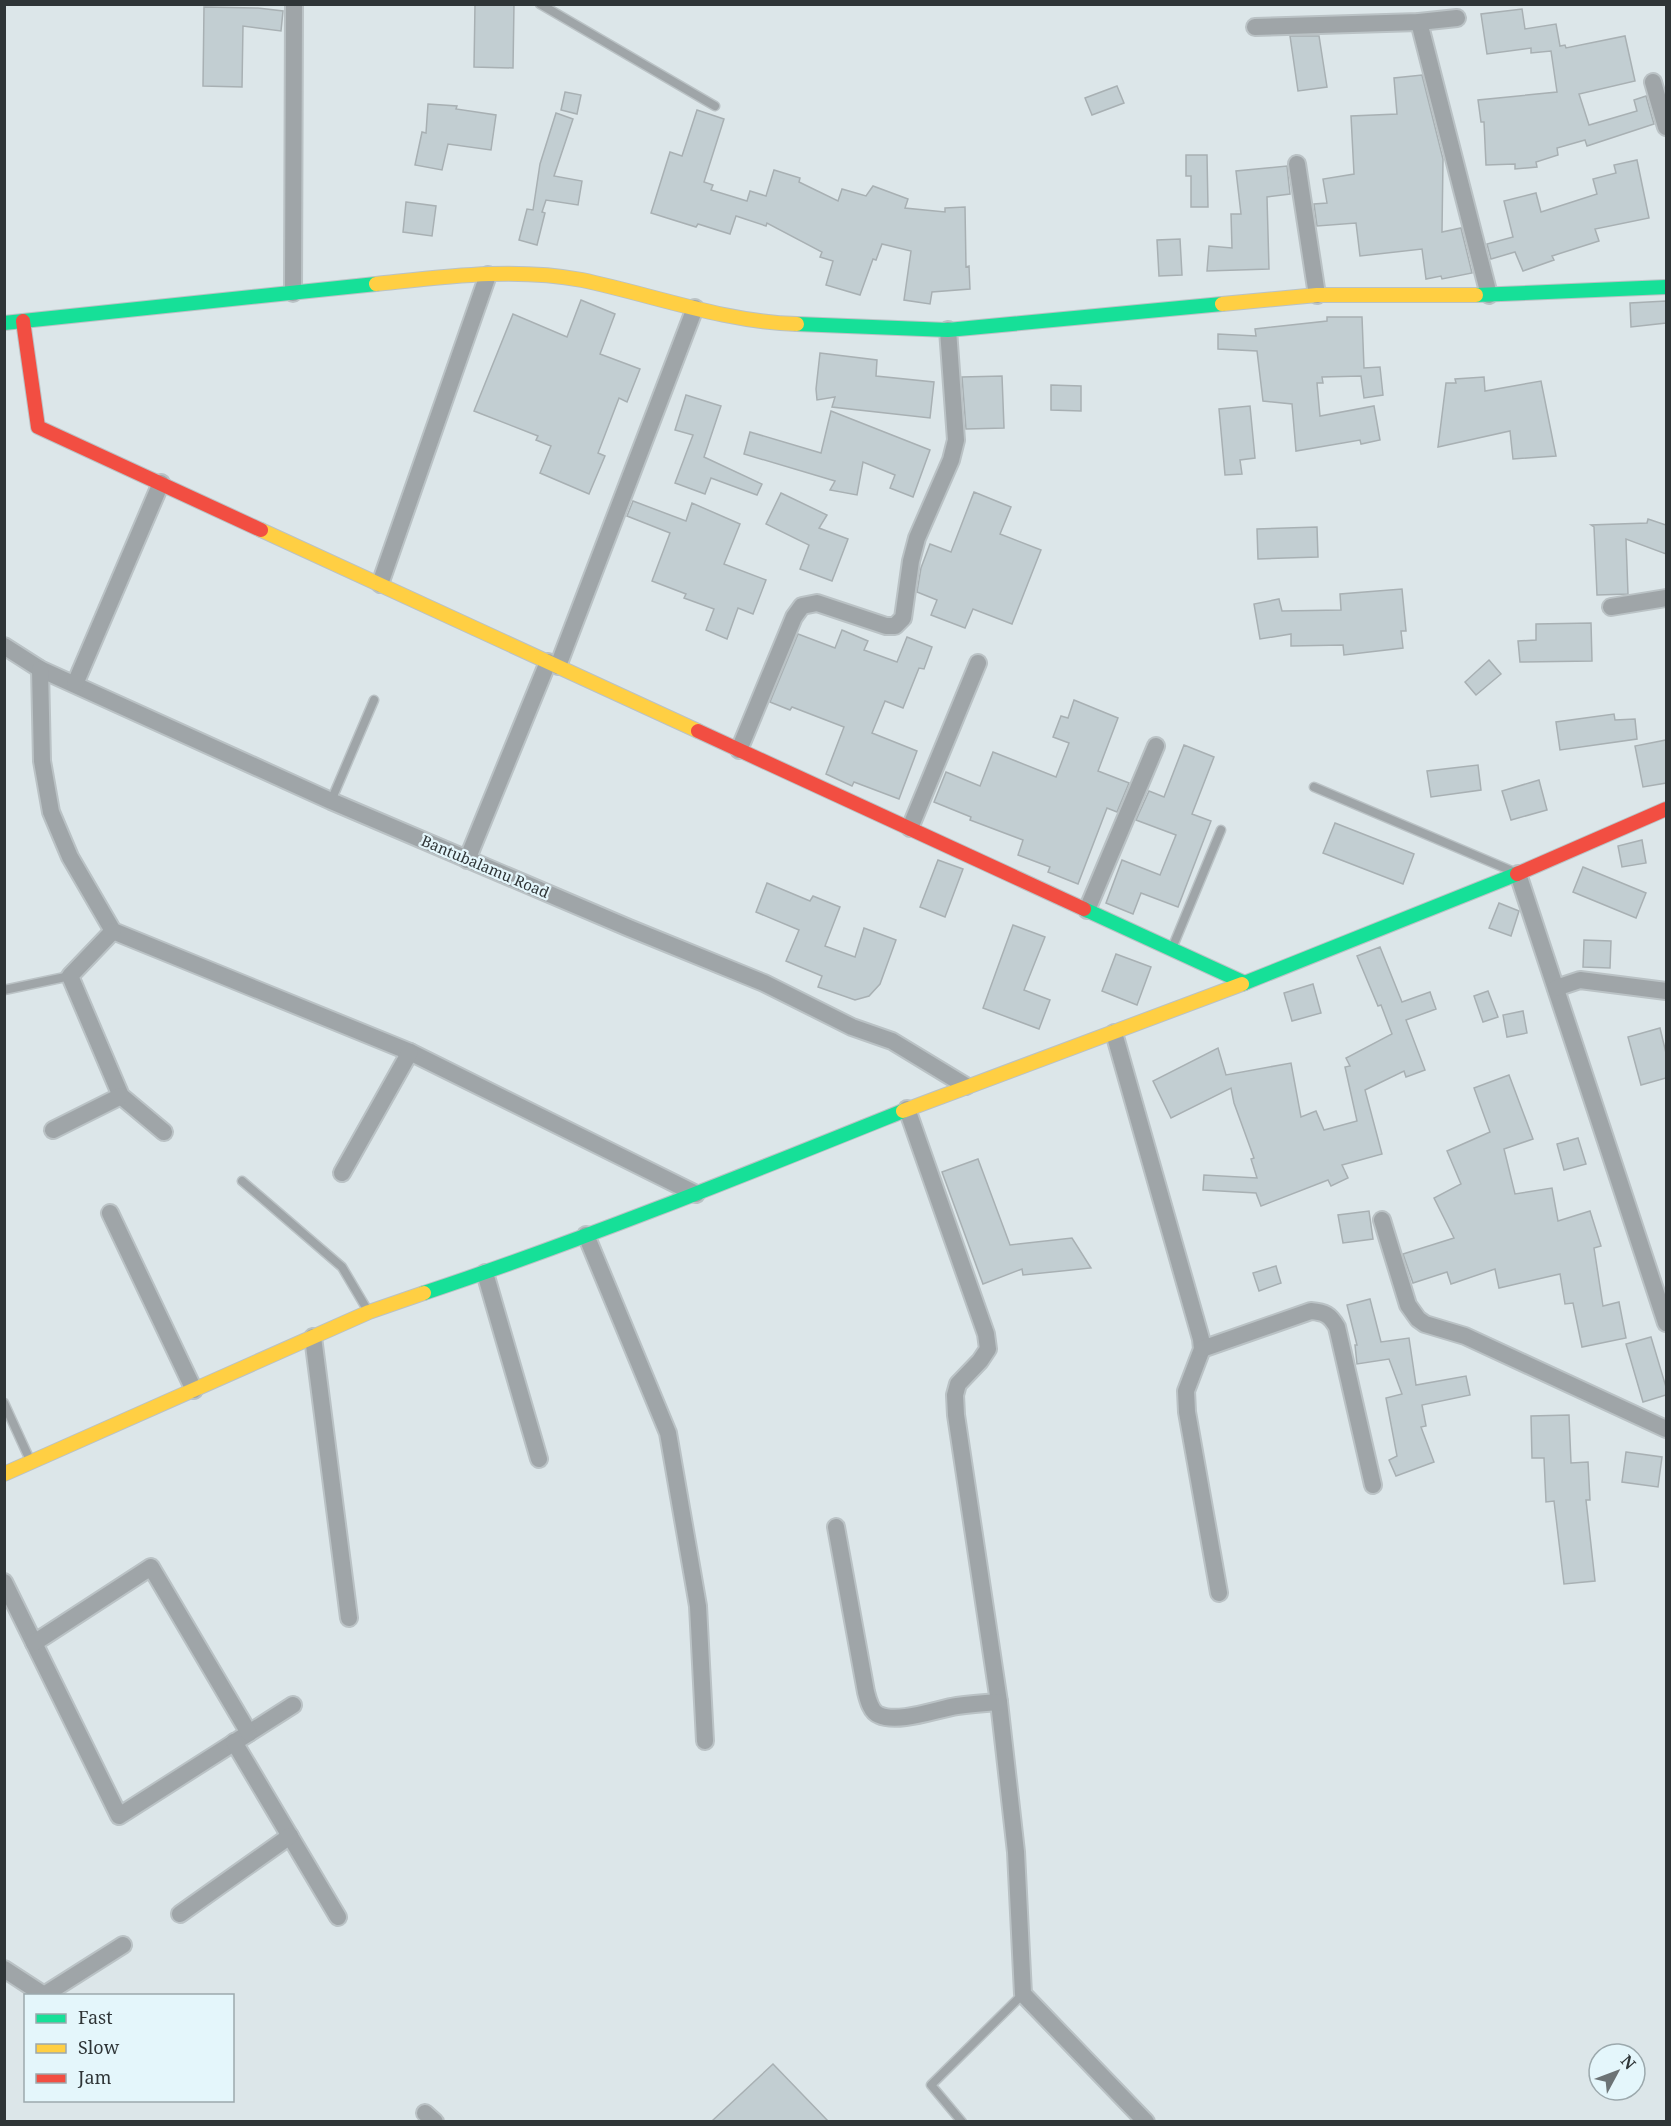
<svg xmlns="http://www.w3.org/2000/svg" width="1671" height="2126" font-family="'Noto Serif',serif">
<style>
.building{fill:#c2ced2;stroke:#a8b0b3;stroke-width:1.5}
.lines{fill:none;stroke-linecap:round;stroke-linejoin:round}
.lane-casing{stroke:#bac2c5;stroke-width:11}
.street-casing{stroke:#bac2c5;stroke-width:20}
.fast-casing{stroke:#bac2c5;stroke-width:16}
.slow-casing{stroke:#bac2c5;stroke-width:16}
.jam-casing{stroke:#bac2c5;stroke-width:16}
.lane{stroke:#9fa5a8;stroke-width:8}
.street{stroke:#9fa5a8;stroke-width:16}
.fast{stroke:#16e098;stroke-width:14}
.slow{stroke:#ffcf43;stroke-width:14}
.jam{stroke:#f24e42;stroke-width:14}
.labels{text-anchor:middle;stroke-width:4.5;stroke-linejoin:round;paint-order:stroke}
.street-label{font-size:15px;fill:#2f3537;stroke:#e4f6fb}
</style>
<rect width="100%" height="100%" fill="#dce6e9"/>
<g class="building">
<polygon points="475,4 514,4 513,68 474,67"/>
<polygon points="204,7 258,8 283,11 281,31 243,26 242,87 203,86"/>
<polygon points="1522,9 1525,29 1556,24 1560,46 1565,45 1566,48 1625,36 1635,81 1579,94 1589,125 1637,111 1634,100 1646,96 1654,124 1587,146 1585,140 1557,148 1558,155 1536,162 1537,167 1515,169 1515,164 1486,165 1484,122 1481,122 1478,100 1557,92 1551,51 1531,53 1531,48 1487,54 1481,14"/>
<polygon points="1290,36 1319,36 1327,87 1298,91"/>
<polygon points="1422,75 1443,159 1442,232 1461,228 1472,273 1442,279 1441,276 1426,279 1422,249 1360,256 1356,223 1317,226 1314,204 1327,203 1323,179 1354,174 1351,116 1397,114 1394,78"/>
<polygon points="1117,86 1124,103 1092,115 1085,98"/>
<polygon points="565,92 581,95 577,114 561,110"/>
<polygon points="428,104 457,106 456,109 496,115 491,150 448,144 442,170 415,165 422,132 426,133"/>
<polygon points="697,110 724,119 704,182 713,185 711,190 747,201 750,191 766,196 774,170 800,178 799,182 838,201 842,189 866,196 873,186 908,199 905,208 945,212 945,208 965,207 966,267 969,266 970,289 932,292 930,304 904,300 911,251 882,244 876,260 873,259 860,295 826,285 833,261 820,257 822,252 767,223 766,226 736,216 730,234 698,224 696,227 651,213 670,152 682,156"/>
<polygon points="556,113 573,119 554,176 582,181 578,205 546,200 542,212 545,213 537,245 519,240 527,209 533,210 540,164"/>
<polygon points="1186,155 1207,155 1208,207 1191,207 1191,176 1186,176"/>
<polygon points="1637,160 1649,218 1595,229 1599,241 1552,256 1554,260 1523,271 1515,252 1491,259 1487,244 1513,237 1504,201 1536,193 1541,212 1597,194 1593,179 1616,173 1614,165"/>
<polygon points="1287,166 1290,194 1267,197 1269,269 1207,271 1209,246 1232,248 1231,214 1241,214 1236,171"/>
<polygon points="406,202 436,206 432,236 403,232"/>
<polygon points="1180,239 1182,275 1159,276 1157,240"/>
<polygon points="581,300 615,314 600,354 640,369 627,402 619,398 598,453 605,456 589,494 540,473 551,446 536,440 538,436 474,411 513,314 567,337"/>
<polygon points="1666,301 1666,323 1631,327 1630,303"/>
<polygon points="1327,317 1362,317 1364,368 1380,367 1383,395 1364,398 1361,376 1322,377 1323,383 1317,383 1320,416 1374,406 1380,440 1361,444 1360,440 1296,451 1292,404 1263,401 1257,351 1218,349 1218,334 1256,336 1255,329 1327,321"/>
<polygon points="820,353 877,360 876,376 934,382 930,418 832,407 835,397 817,400 816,389"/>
<polygon points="1002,376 1004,428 966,429 962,377"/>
<polygon points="1484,377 1485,391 1541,381 1556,456 1513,459 1510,431 1438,447 1446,383 1456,383 1455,379"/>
<polygon points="1051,385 1081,386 1081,411 1051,410"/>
<polygon points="686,395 721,406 704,457 762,484 757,495 711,478 705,494 675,483 693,435 675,430"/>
<polygon points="1250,406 1255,458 1240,460 1242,474 1225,475 1219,409"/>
<polygon points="831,411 930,450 913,497 890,488 895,475 863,462 857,495 830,490 835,481 744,454 750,432 821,453"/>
<polygon points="974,492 1011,507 1000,534 1041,550 1012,624 973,609 965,628 931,615 937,600 917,592 921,568 930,544 951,552"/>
<polygon points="781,493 827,515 819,528 848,539 832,581 800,569 809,545 766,524"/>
<polygon points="633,501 686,521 692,503 740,524 724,564 766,580 753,614 738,608 727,639 706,630 714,609 684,598 686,594 652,581 670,533 627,516"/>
<polygon points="1648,519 1666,525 1666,554 1626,539 1628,594 1597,595 1594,527 1591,525 1647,523"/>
<polygon points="1317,527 1318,557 1258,559 1257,529"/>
<polygon points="1402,589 1406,631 1401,631 1403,648 1344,655 1343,645 1291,646 1291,634 1260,639 1254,604 1279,599 1282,611 1341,610 1340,594"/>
<polygon points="1591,623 1592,661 1520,662 1518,641 1536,640 1536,624"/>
<polygon points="842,630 868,641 864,650 897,662 907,637 932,647 924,669 919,668 903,708 885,701 872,733 917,751 899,799 854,782 852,786 826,774 844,727 792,707 790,710 770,702 798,634 835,648"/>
<polygon points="1489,660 1501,674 1476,695 1465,682"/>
<polygon points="1074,700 1118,718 1098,771 1129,783 1117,812 1107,808 1078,884 1048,872 1050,867 1018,855 1023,840 970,820 971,817 934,802 946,772 980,786 993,752 1056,777 1069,743 1053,737 1061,716 1068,718"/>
<polygon points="1614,714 1615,720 1635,719 1637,739 1560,750 1556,722"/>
<polygon points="1666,740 1666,783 1643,787 1635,746"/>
<polygon points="1184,745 1214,757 1192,814 1211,821 1178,907 1141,893 1133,914 1106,903 1122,860 1160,875 1176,835 1136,820 1149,791 1164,797"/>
<polygon points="1478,765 1481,790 1431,797 1427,771"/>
<polygon points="1539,780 1547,810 1511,820 1502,791"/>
<polygon points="1335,823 1414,854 1403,884 1323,853"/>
<polygon points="1642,840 1646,863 1622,867 1618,846"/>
<polygon points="938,860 963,869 945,917 920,907"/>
<polygon points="1583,867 1646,893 1636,918 1573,892"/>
<polygon points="767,883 810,901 813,896 840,907 825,946 855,957 864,928 896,940 880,984 869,996 855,1000 818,987 822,976 786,961 799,930 756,912"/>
<polygon points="1499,903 1519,911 1511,936 1489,928"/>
<polygon points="1013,925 1045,937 1024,990 1050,1000 1039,1029 983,1008"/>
<polygon points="1584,940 1611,941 1610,968 1583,967"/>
<polygon points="1380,947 1402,1002 1430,992 1436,1009 1406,1020 1425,1070 1406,1077 1404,1071 1365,1090 1382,1154 1342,1165 1348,1178 1331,1186 1328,1180 1261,1206 1256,1193 1203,1190 1204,1175 1257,1178 1251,1159 1254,1158 1234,1103 1231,1088 1171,1118 1153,1081 1218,1048 1226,1075 1291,1063 1301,1117 1316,1111 1324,1130 1357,1121 1345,1067 1350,1066 1346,1058 1392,1034 1381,1005 1378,1006 1357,956"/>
<polygon points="1116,954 1151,967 1137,1005 1102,991"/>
<polygon points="1313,984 1321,1013 1292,1021 1284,993"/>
<polygon points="1488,991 1498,1017 1483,1022 1474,996"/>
<polygon points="1523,1011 1527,1033 1507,1037 1503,1015"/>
<polygon points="1660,1028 1666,1053 1666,1078 1641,1085 1628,1037"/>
<polygon points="1509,1075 1533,1139 1504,1149 1515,1194 1552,1188 1558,1221 1590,1211 1601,1246 1594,1248 1603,1306 1619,1302 1626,1338 1582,1347 1573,1303 1565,1304 1560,1274 1499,1288 1495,1269 1451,1284 1447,1272 1413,1283 1403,1254 1454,1238 1434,1198 1461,1184 1447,1151 1490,1132 1474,1088"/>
<polygon points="1578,1138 1586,1164 1564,1170 1557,1144"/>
<polygon points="978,1159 1010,1245 1072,1238 1091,1268 1023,1275 1022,1269 983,1284 942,1172"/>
<polygon points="1369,1211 1373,1239 1343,1243 1338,1215"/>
<polygon points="1276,1266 1281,1283 1259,1291 1253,1273"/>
<polygon points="1370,1299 1381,1342 1409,1338 1416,1385 1466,1376 1470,1395 1422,1405 1426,1426 1421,1427 1434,1462 1396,1476 1389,1460 1397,1456 1386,1398 1402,1394 1389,1359 1357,1364 1355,1345 1357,1345 1347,1305"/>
<polygon points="1651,1337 1666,1387 1666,1395 1643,1402 1626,1344"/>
<polygon points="1569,1415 1571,1463 1588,1462 1590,1500 1586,1500 1595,1581 1564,1584 1554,1501 1546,1502 1544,1458 1532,1458 1531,1416"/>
<polygon points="1626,1452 1662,1457 1658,1487 1622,1482"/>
<polygon points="773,2064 828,2121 712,2121"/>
</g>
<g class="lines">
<defs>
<g id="lane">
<polyline points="540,4 715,106"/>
<polyline points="1314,787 1512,871"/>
<polyline points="331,801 374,700"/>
<polyline points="1173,946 1221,830"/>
<polyline points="4,990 70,976"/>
<polyline points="242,1181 342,1267 368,1311"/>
<polyline points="4,1403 30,1460"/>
<polyline points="962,2122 931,2085 1023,1994"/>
</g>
<g id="street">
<polyline points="1419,22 1489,295"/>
<polyline points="1255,27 1419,22 1457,18"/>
<polyline points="1653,82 1666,127"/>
<polyline points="1297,164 1317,295"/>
<polyline points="293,293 294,4"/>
<polyline points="380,584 488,275"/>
<polyline points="1611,607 1666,598"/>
<polyline points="4,646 40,669 331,801 629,928 764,983 852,1027 892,1041 966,1086"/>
<polyline points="558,666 695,308"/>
<polyline points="40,669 42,761 51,812 70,857 113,931 410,1052 696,1194"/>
<polyline points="75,684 161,483"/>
<polyline points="739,750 794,617 802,606 817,603 886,626 895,626 903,618 911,561 917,538 951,460 956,440 948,330"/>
<polyline points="910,828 978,663"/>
<polyline points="467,860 548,662"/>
<polyline points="1518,874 1666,1323"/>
<polyline points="1087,910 1156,746"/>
<polyline points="113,931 70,976 121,1096 164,1132"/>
<polyline points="1556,988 1580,980 1666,991"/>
<polyline points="1114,1033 1201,1339 1202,1349 1186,1391 1187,1412 1219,1593"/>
<polyline points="907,1109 986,1334 988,1349 980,1361 958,1384 955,1395 956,1415 999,1702 1016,1852 1023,1994 1146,2122"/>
<polyline points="53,1130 121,1096"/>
<polyline points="342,1173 410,1052"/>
<polyline points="110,1213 194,1390"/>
<polyline points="1382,1220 1408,1305 1418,1319 1425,1324 1465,1336 1666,1429"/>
<polyline points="586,1235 668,1433 698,1606 705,1741"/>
<polyline points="485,1273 539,1459"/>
<polyline points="313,1337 349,1618"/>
<path d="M1202,1349l109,-38c14,1 19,4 26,16l36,158"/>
<path d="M836,1527l30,165c2,8 5,20 13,23 19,9 58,-6 78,-9 14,-2 28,-3 42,-4"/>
<polyline points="4,1582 119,1816 293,1705"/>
<polyline points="34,1643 151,1567 249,1733"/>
<polyline points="234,1742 338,1917"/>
<polyline points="180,1914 290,1836"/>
<polyline points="4,1969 44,1995 123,1945"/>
<polyline points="425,2113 435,2122"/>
</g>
<g id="fast">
<polyline points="1476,295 1666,287"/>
<polyline points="4,323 376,284"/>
<polyline points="797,324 948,330 1222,304"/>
<polyline points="1084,909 1245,983"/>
<polyline points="1242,984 1517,874"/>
<path d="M424,1293c162,-54 320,-118 479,-182"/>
</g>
<g id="slow">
<path d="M376,284c67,-7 138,-17 206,-4 71,15 142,42 215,44"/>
<polyline points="1222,304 1317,295 1476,295"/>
<polyline points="261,530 698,731"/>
<polyline points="903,1111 1242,984"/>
<polyline points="4,1474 369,1312 424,1293"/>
</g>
<g id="jam">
<polyline points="23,321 38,427 261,530"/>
<polyline points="698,731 1084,909"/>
<polyline points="1517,874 1666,809"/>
</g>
</defs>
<use href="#lane" class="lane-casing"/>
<use href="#street" class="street-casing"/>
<use href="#fast" class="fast-casing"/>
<use href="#slow" class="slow-casing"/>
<use href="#jam" class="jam-casing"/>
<use href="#lane" class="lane"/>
<use href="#street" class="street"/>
<use href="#fast" class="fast"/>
<use href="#slow" class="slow"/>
<use href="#jam" class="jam"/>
</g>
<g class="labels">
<g class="street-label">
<text transform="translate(485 867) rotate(23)" y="5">Bantubalamu Road</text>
</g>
</g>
<rect width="1671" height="2126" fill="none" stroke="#2f3537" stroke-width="12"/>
<rect x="24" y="1994" width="210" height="108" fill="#e4f6fb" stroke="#9ca9ad" stroke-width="1.5"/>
<rect x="36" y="2014" width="30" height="9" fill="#16e098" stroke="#9ca9ad" stroke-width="1.5"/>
<text x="78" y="2024" font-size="18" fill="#2f3537">Fast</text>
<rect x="36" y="2044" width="30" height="9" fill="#ffcf43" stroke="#9ca9ad" stroke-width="1.5"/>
<text x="78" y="2054" font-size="18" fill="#2f3537">Slow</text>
<rect x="36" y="2074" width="30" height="9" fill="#f24e42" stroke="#9ca9ad" stroke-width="1.5"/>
<text x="78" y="2084" font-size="18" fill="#2f3537">Jam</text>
<g transform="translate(1617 2072) rotate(49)"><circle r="28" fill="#e4f6fb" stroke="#9ca9ad" stroke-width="1.5"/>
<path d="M0-4.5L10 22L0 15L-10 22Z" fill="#6c7375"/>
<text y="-9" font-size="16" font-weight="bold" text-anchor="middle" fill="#2f3537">N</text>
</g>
</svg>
